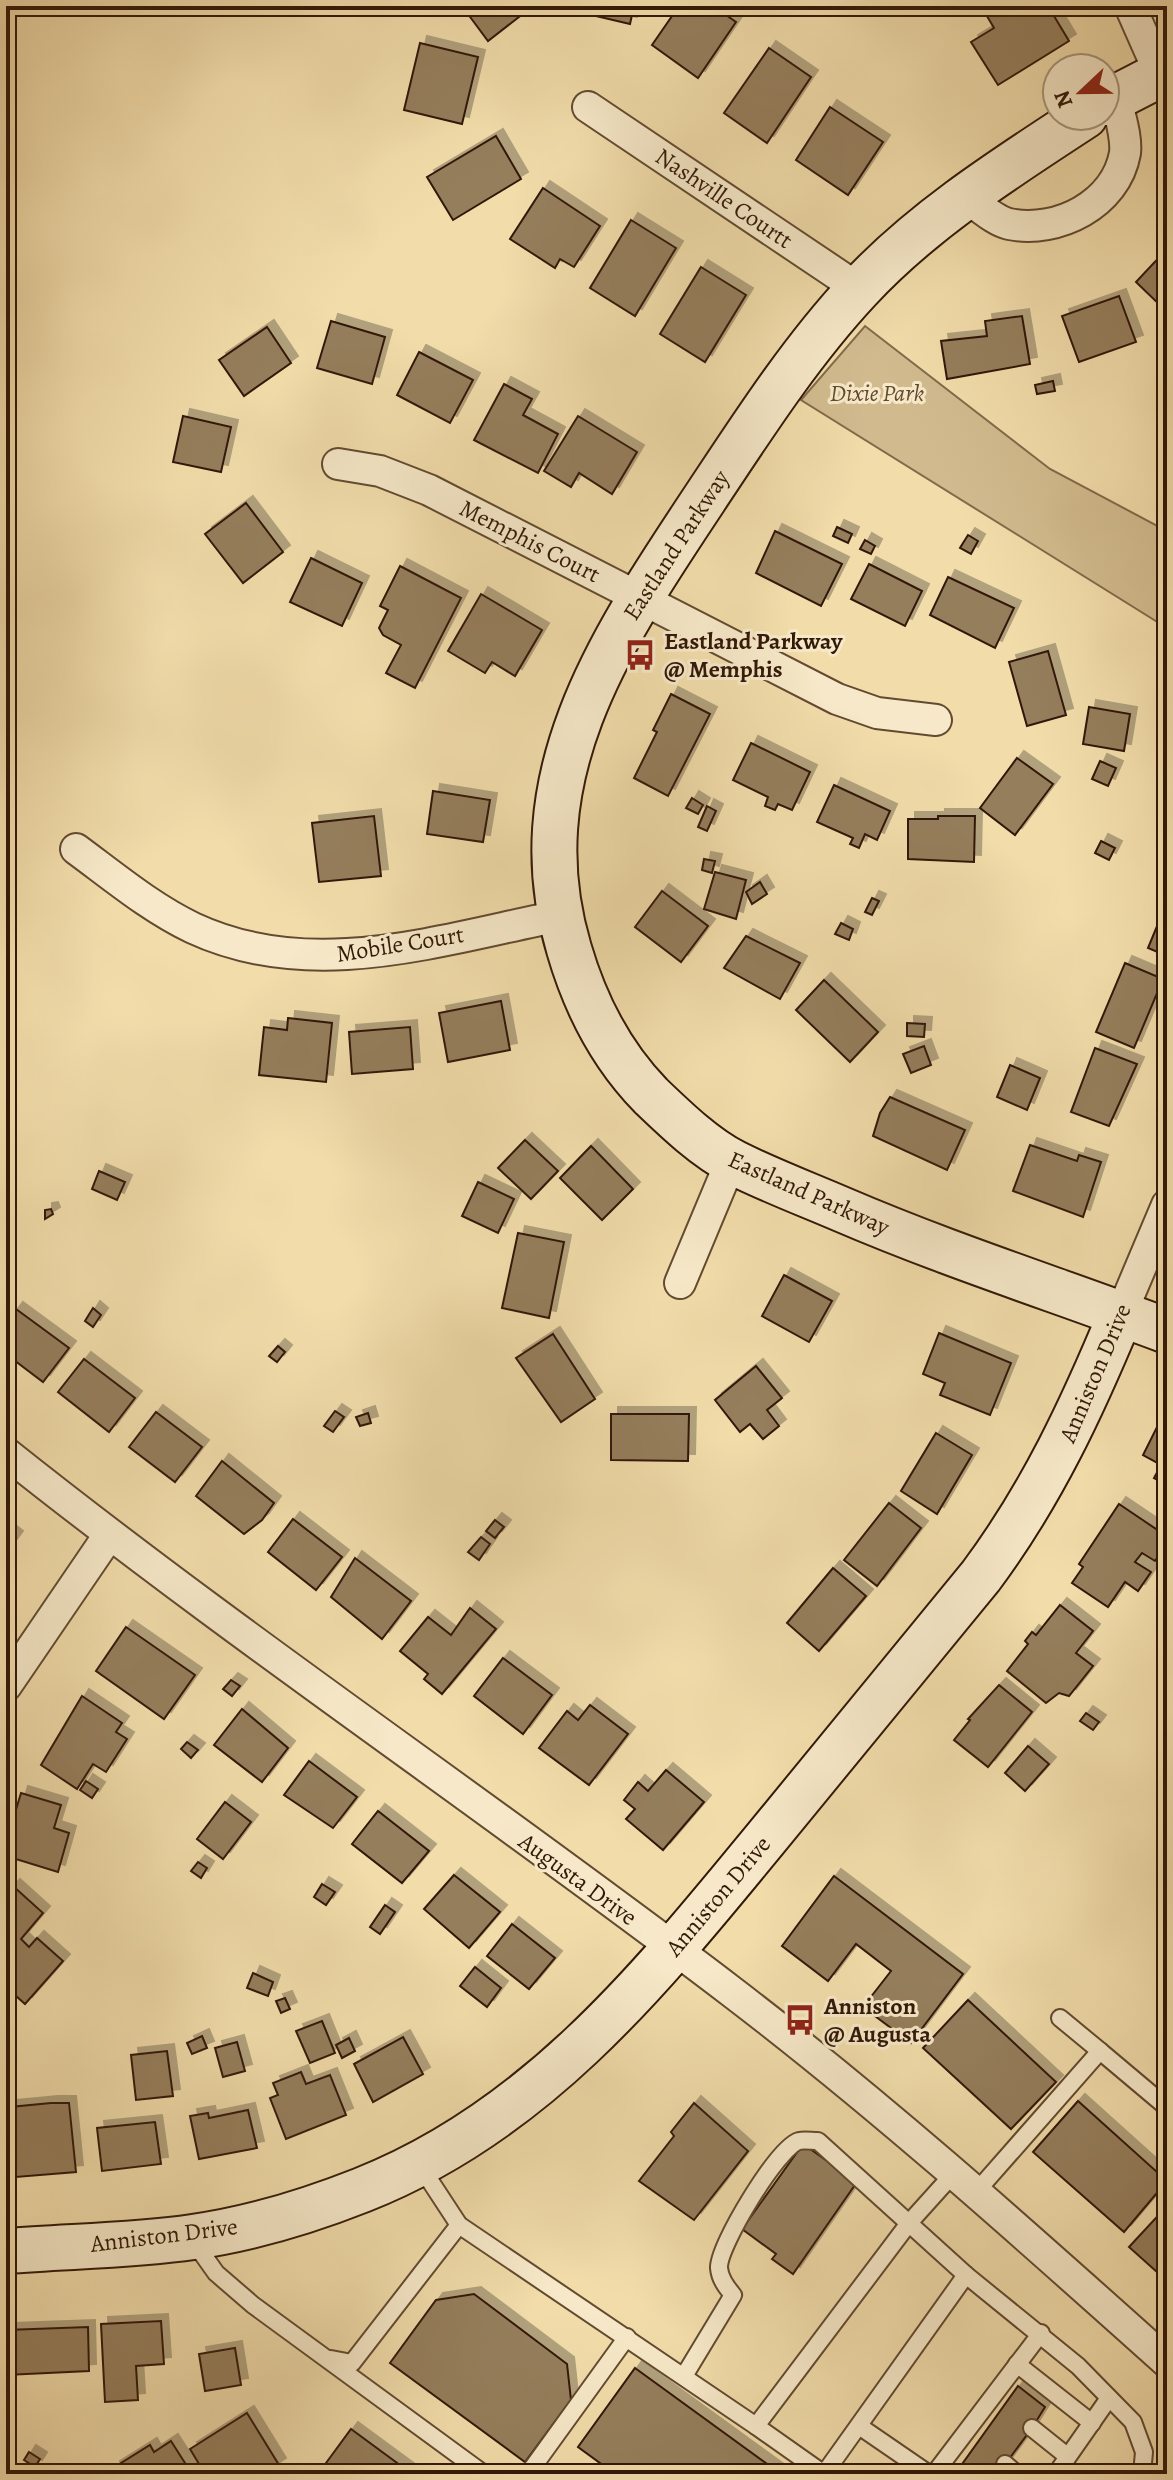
<svg xmlns="http://www.w3.org/2000/svg" width="1173" height="2480" font-family="Alegreya,serif">
<style>
.green{fill:#d1bb8e;stroke:#826a4b;stroke-width:2}
.building{fill:#957e5c;stroke:#321908;stroke-width:2;filter:url(#shadow)}
.lines{fill:none;stroke-linecap:round;stroke-linejoin:round}
.lane-casing{stroke:#624a30;stroke-width:20}
.street-casing{stroke:#624a30;stroke-width:34}
.secondary-casing{stroke:#321908;stroke-width:48}
.lane{stroke:#f6e8c8;stroke-width:16}
.street{stroke:#f6e8c8;stroke-width:30}
.secondary{stroke:#f6e8c8;stroke-width:44}
.labels{text-anchor:middle;stroke-width:6;stroke-linejoin:round;paint-order:stroke}
.street-label{font-size:24px;fill:#321908;stroke:#f6e8c8}
.park-label{font-size:24px;font-style:italic;fill:#624a30;stroke:#f6e8c8}
.poi-label{font-size:24px;font-weight:bold;fill:#321908;stroke:#f6e8c8;text-anchor:start}
</style>
<defs>
<filter id="shadow"><feDropShadow dx="7" dy="-7" stdDeviation="0" flood-color="#0004"/></filter>
</defs>
<rect width="100%" height="100%" fill="#f1dcaa"/>
<filter id="stains"><feTurbulence type="fractalNoise" baseFrequency=".0025" numOctaves="4"/><feColorMatrix values="0 0 0 0 .2 0 0 0 0 .09 0 0 0 0 .02 0 0 0 .5 -.17"/></filter>
<radialGradient id="worn" r=".72"><stop offset=".6" stop-color="#630" stop-opacity="0"/><stop offset="1" stop-color="#630" stop-opacity=".3"/></radialGradient>
<polygon class="green" points="865,326 1050,469 1167,531 1167,628 801,400"/>
<g class="building">
<polygon points="462,6 533,6 488,41"/>
<polygon points="566,6 634,6 630,24 566,9"/>
<polygon points="679,6 713,6 736,22 698,78 652,45"/>
<polygon points="981,6 1048,6 1069,41 998,85 971,42 994,28"/>
<polygon points="420,43 478,57 462,124 404,110"/>
<polygon points="769,48 811,77 767,143 724,113"/>
<polygon points="830,107 883,142 848,195 796,160"/>
<polygon points="496,136 521,179 453,220 427,177"/>
<polygon points="543,188 600,226 574,267 560,259 555,268 510,239"/>
<polygon points="631,220 676,248 635,316 590,288"/>
<polygon points="1167,249 1167,312 1136,282"/>
<polygon points="701,267 746,295 705,362 660,334"/>
<polygon points="1119,296 1136,342 1079,362 1062,316"/>
<polygon points="1022,316 1030,364 947,379 941,341 987,336 985,321"/>
<polygon points="331,321 385,337 372,384 317,368"/>
<polygon points="267,327 291,363 244,396 219,360"/>
<polygon points="419,352 473,380 450,423 397,395"/>
<polygon points="1053,381 1055,391 1037,394 1035,385"/>
<polygon points="504,384 532,399 523,415 558,434 538,473 474,440"/>
<polygon points="183,416 231,427 221,472 173,462"/>
<polygon points="578,416 637,452 612,494 579,473 571,487 544,471"/>
<polygon points="246,503 283,552 243,583 205,534"/>
<polygon points="837,527 852,534 848,543 833,536"/>
<polygon points="775,531 842,564 821,606 756,573"/>
<polygon points="968,535 978,541 971,554 960,548"/>
<polygon points="865,540 875,546 871,554 860,549"/>
<polygon points="311,558 362,583 342,626 290,602"/>
<polygon points="869,564 922,591 905,626 851,599"/>
<polygon points="400,566 461,598 415,688 386,673 401,645 383,635 379,628 388,610 380,606"/>
<polygon points="948,577 1014,608 995,648 930,615"/>
<polygon points="481,594 542,630 515,676 492,662 485,673 448,651"/>
<polygon points="1048,651 1066,715 1027,726 1009,662"/>
<polygon points="671,694 710,714 668,796 634,778 657,732 653,730"/>
<polygon points="1089,707 1130,714 1124,751 1083,744"/>
<polygon points="751,743 810,772 792,810 778,804 775,810 765,806 768,797 733,780"/>
<polygon points="1017,758 1053,784 1015,835 980,808"/>
<polygon points="1100,761 1116,768 1108,786 1092,779"/>
<polygon points="834,785 890,811 877,840 865,834 859,848 850,844 853,838 817,822"/>
<polygon points="433,791 490,800 483,842 427,834"/>
<polygon points="692,798 703,805 698,814 686,808"/>
<polygon points="707,806 716,811 707,831 698,827"/>
<polygon points="374,816 381,876 319,882 312,823"/>
<polygon points="938,816 975,816 974,862 908,859 908,819 938,819"/>
<polygon points="1101,841 1115,848 1109,860 1095,853"/>
<polygon points="704,859 715,861 712,873 702,870"/>
<polygon points="715,872 746,880 736,919 704,909"/>
<polygon points="760,882 767,894 752,904 746,892"/>
<polygon points="662,891 708,926 681,962 635,927"/>
<polygon points="872,898 879,901 872,915 865,912"/>
<polygon points="1167,902 1167,956 1148,948"/>
<polygon points="841,923 853,929 849,940 835,934"/>
<polygon points="746,936 800,963 780,999 724,968"/>
<polygon points="1125,963 1163,979 1134,1048 1096,1032"/>
<polygon points="824,980 878,1032 850,1062 796,1010"/>
<polygon points="501,1001 510,1050 448,1062 439,1013"/>
<polygon points="288,1018 332,1023 326,1082 259,1075 264,1027 287,1030"/>
<polygon points="907,1023 925,1024 924,1037 907,1036"/>
<polygon points="410,1027 413,1069 352,1074 349,1032"/>
<polygon points="924,1046 931,1065 911,1073 903,1054"/>
<polygon points="1095,1048 1137,1064 1109,1126 1071,1112"/>
<polygon points="1010,1065 1040,1078 1027,1110 997,1097"/>
<polygon points="890,1097 965,1130 947,1170 873,1136 880,1113"/>
<polygon points="525,1140 558,1171 531,1199 498,1168"/>
<polygon points="1030,1145 1077,1161 1079,1155 1101,1162 1083,1217 1013,1191"/>
<polygon points="591,1146 633,1189 602,1220 560,1178"/>
<polygon points="99,1171 125,1182 117,1200 92,1189"/>
<polygon points="478,1182 514,1199 498,1233 462,1216"/>
<polygon points="51,1209 53,1214 45,1219 45,1210"/>
<polygon points="518,1233 564,1242 549,1318 502,1308"/>
<polygon points="784,1275 832,1301 809,1342 762,1316"/>
<polygon points="93,1308 101,1315 93,1327 85,1321"/>
<polygon points="16,1309 69,1348 43,1382 6,1354 6,1322"/>
<polygon points="939,1333 1011,1363 990,1415 940,1395 945,1383 923,1374"/>
<polygon points="553,1334 595,1399 561,1422 516,1358"/>
<polygon points="278,1346 285,1352 277,1362 269,1356"/>
<polygon points="84,1359 135,1398 109,1432 58,1392"/>
<polygon points="756,1366 782,1398 767,1410 779,1426 763,1439 750,1424 740,1432 715,1400"/>
<polygon points="335,1411 344,1417 333,1432 324,1426"/>
<polygon points="156,1412 202,1447 175,1482 129,1447"/>
<polygon points="368,1413 371,1423 360,1426 356,1417"/>
<polygon points="611,1414 689,1414 688,1461 611,1460"/>
<polygon points="1163,1415 1167,1417 1167,1485 1154,1478 1161,1465 1143,1455"/>
<polygon points="936,1433 972,1455 937,1514 901,1491"/>
<polygon points="222,1461 274,1503 262,1520 244,1534 196,1496"/>
<polygon points="889,1503 921,1528 877,1586 844,1560"/>
<polygon points="1119,1504 1156,1529 1167,1543 1155,1561 1142,1553 1135,1562 1151,1572 1138,1591 1125,1582 1108,1607 1072,1583 1083,1567 1079,1564"/>
<polygon points="293,1519 342,1557 316,1590 268,1552"/>
<polygon points="495,1520 504,1527 495,1538 486,1531"/>
<polygon points="6,1530 16,1538 6,1551"/>
<polygon points="481,1537 490,1544 479,1560 468,1552"/>
<polygon points="355,1558 411,1601 382,1639 331,1597"/>
<polygon points="833,1568 866,1596 819,1651 787,1623"/>
<polygon points="1060,1605 1093,1631 1076,1653 1093,1666 1069,1696 1059,1693 1046,1703 1007,1671 1028,1644 1025,1641 1032,1632 1036,1635"/>
<polygon points="470,1608 496,1629 442,1694 424,1679 428,1674 400,1651 428,1617 451,1635"/>
<polygon points="126,1627 195,1675 164,1719 96,1671"/>
<polygon points="503,1658 552,1695 523,1734 474,1696"/>
<polygon points="231,1680 240,1686 232,1696 223,1689"/>
<polygon points="999,1685 1032,1712 988,1767 954,1740 970,1720 968,1719"/>
<polygon points="82,1696 122,1723 116,1732 127,1739 106,1772 93,1764 77,1789 41,1765"/>
<polygon points="590,1705 628,1734 589,1785 539,1748 567,1711 578,1720"/>
<polygon points="242,1709 288,1748 262,1782 214,1745"/>
<polygon points="1086,1713 1099,1722 1093,1730 1080,1721"/>
<polygon points="187,1742 198,1750 191,1758 181,1749"/>
<polygon points="1028,1746 1049,1764 1025,1791 1005,1773"/>
<polygon points="309,1761 357,1797 333,1828 284,1795"/>
<polygon points="666,1770 704,1802 663,1850 626,1819 635,1809 624,1800 638,1782 648,1791"/>
<polygon points="86,1781 98,1789 92,1798 80,1790"/>
<polygon points="21,1793 61,1805 54,1828 69,1833 58,1872 6,1856 6,1843"/>
<polygon points="225,1802 251,1822 223,1859 197,1839"/>
<polygon points="378,1811 429,1851 402,1883 352,1844"/>
<polygon points="198,1862 207,1868 201,1878 191,1871"/>
<polygon points="454,1875 500,1912 469,1948 424,1909"/>
<polygon points="834,1876 963,1974 911,2043 863,2007 891,1971 856,1944 828,1981 782,1946"/>
<polygon points="322,1884 335,1892 326,1905 314,1897"/>
<polygon points="13,1886 43,1913 21,1939 29,1947 37,1938 63,1961 25,2004 6,1987 6,1894"/>
<polygon points="385,1905 395,1912 380,1934 370,1927"/>
<polygon points="512,1924 555,1958 529,1989 487,1956"/>
<polygon points="475,1967 501,1988 487,2007 460,1986"/>
<polygon points="253,1973 273,1982 268,1996 247,1988"/>
<polygon points="285,1998 290,2009 281,2013 276,2001"/>
<polygon points="968,2000 1056,2082 1011,2129 923,2048"/>
<polygon points="322,2021 335,2053 310,2063 296,2031"/>
<polygon points="202,2036 207,2048 192,2054 187,2043"/>
<polygon points="403,2037 423,2074 373,2102 354,2064"/>
<polygon points="349,2038 355,2051 342,2058 336,2045"/>
<polygon points="237,2042 245,2071 223,2077 215,2048"/>
<polygon points="167,2051 173,2096 136,2100 131,2055"/>
<polygon points="301,2072 306,2084 330,2075 346,2115 286,2139 270,2098 278,2095 273,2083"/>
<polygon points="1078,2101 1167,2181 1124,2232 1033,2152"/>
<polygon points="51,2103 69,2103 76,2172 16,2177 10,2107"/>
<polygon points="694,2103 748,2151 694,2220 639,2181 674,2136 671,2132"/>
<polygon points="248,2110 257,2148 199,2159 190,2116 208,2113 209,2118"/>
<polygon points="155,2122 161,2164 102,2171 97,2128"/>
<polygon points="803,2144 857,2182 793,2274 772,2259 776,2254 742,2229"/>
<polygon points="1167,2206 1167,2281 1129,2247"/>
<polygon points="474,2294 567,2364 571,2400 525,2462 390,2363 436,2300"/>
<polygon points="161,2321 164,2364 136,2366 138,2400 105,2402 101,2324"/>
<polygon points="88,2327 89,2371 6,2375 6,2330"/>
<polygon points="235,2348 241,2385 205,2391 199,2354"/>
<polygon points="635,2368 781,2474 615,2474 578,2447"/>
<polygon points="1018,2386 1045,2407 1032,2428 998,2474 955,2474"/>
<polygon points="247,2413 279,2465 265,2474 205,2474 190,2449"/>
<polygon points="351,2429 408,2471 406,2474 318,2474"/>
<polygon points="171,2441 192,2474 117,2474 113,2468 150,2445 154,2452"/>
<polygon points="29,2452 40,2459 35,2467 24,2460"/>
</g>
<g class="lines">
<defs>
<g id="lane">
<polyline points="1060,2018 1100,2051"/>
<polyline points="421,2167 459,2225 756,2426 909,2223 954,2173"/>
<polyline points="976,2192 1100,2051 1163,2104"/>
<polyline points="194,2242 216,2273 253,2305 484,2474"/>
<polyline points="331,2359 352,2363 459,2225"/>
<polyline points="1017,2364 1092,2423"/>
<path d="M684,2376l49,-81c-7,-8 -13,-16 -14,-27 -1,-22 59,-121 80,-127 5,-1 13,0 19,0l148,134 112,91 55,56 11,30 -2,22"/>
<polyline points="756,2426 824,2474"/>
<polyline points="859,2426 929,2474"/>
<polyline points="1032,2428 1067,2456"/>
<polyline points="1005,2464 1017,2474"/>
<polyline points="528,2474 627,2337"/>
<polyline points="824,2474 966,2275"/>
<polyline points="934,2474 1041,2333"/>
<polyline points="1056,2474 1109,2398"/>
</g>
<g id="street">
<polyline points="1130,6 1160,74"/>
<polyline points="588,107 859,289"/>
<path d="M967,198c12,8 28,23 42,26 49,10 107,-20 116,-71 2,-17 -6,-39 -9,-56"/>
<polyline points="338,464 380,471 429,490 837,699 877,713 936,720"/>
<path d="M76,849c38,28 75,59 117,79 118,55 246,12 366,-12"/>
<polyline points="680,1283 731,1161"/>
<polyline points="1121,1314 1167,1205"/>
<path d="M6,1453c236,188 487,356 726,539 152,116 293,243 435,370"/>
<polyline points="6,1686 109,1535"/>
</g>
<g id="secondary">
<polyline points="1105,103 1167,71"/>
<path d="M1085,116c-78,51 -162,104 -226,173 -58,62 -107,138 -154,209 -92,139 -188,277 -136,451 16,55 42,106 82,147 24,23 54,52 84,67 34,17 71,31 106,46 107,46 217,81 326,122"/>
<path d="M6,2251c62,-5 126,-5 187,-14 56,-8 116,-26 169,-47 175,-69 289,-212 405,-353 71,-87 143,-174 214,-261 61,-82 101,-168 140,-262"/>
</g>
</defs>
<use href="#lane" class="lane-casing"/>
<use href="#street" class="street-casing"/>
<use href="#secondary" class="secondary-casing"/>
<use href="#lane" class="lane"/>
<use href="#street" class="street"/>
<use href="#secondary" class="secondary"/>
</g>
<defs>
<symbol id="bus-bare" viewBox="-9 -9 18 18"><path d="M-5-6H5V4H4V6H2V4H-2V6H-4V4H-5ZM-3.5-4V0h7V-4ZM-3.5 1.2v1.5H-2V1.2ZM2 1.2v1.5H3.5V1.2Z" fill="#8f2418" stroke="#f6e8c8" stroke-width="2.5" paint-order="stroke"/></symbol>
</defs>
<g fill-rule="evenodd">
<use href="#bus-bare" x="618" y="633" width="44" height="44"/>
<use href="#bus-bare" x="778" y="1998" width="44" height="44"/>
</g>
<g class="labels">
<g class="street-label">
<text transform="translate(724 198) rotate(34)" y="8">Nashville Courtt</text>
<text transform="translate(530 541) rotate(27)" y="8">Memphis Court</text>
<text transform="translate(676 545) rotate(-57)" y="8">Eastland Parkway</text>
<text transform="translate(400 944) rotate(-9)" y="8">Mobile Court</text>
<text transform="translate(809 1193) rotate(24)" y="8">Eastland Parkway</text>
<text transform="translate(1095 1373) rotate(-67)" y="8">Anniston Drive</text>
<text transform="translate(578 1879) rotate(36)" y="8">Augusta Drive</text>
<text transform="translate(718 1896) rotate(-50)" y="8">Anniston Drive</text>
<text transform="translate(164 2235) rotate(-7)" y="8">Anniston Drive</text>
</g>
<g class="park-label">
<text x="877" y="401">Dixie Park</text>
</g>
<g class="poi-label">
<text x="664" y="649">Eastland Parkway<tspan x="664" dy="28">@ Memphis</tspan></text>
<text x="824" y="2014">Anniston<tspan x="824" dy="28">@ Augusta</tspan></text>
</g>
</g>
<rect width="1173" height="2480" fill="none" stroke="#f1dcaa" stroke-width="32"/>
<rect x="8" y="8" width="1157" height="2464" fill="none" stroke="#321908" stroke-width="4"/>
<rect x="16" y="16" width="1141" height="2448" fill="none" stroke="#321908" stroke-width="2"/>
<g transform="translate(1081 92) rotate(248)"><circle r="38" fill="#f6e8c8" stroke="#a8957b" stroke-width="2"/>
<path d="M0-6L14 30L0 20L-14 30Z" fill="#8f2418"/>
<text y="-12" font-size="22" font-weight="bold" text-anchor="middle" fill="#321908">N</text>
</g>
<rect width="100%" height="100%" filter="url(#stains)"/>
<rect width="100%" height="100%" fill="url(#worn)"/>
</svg>
